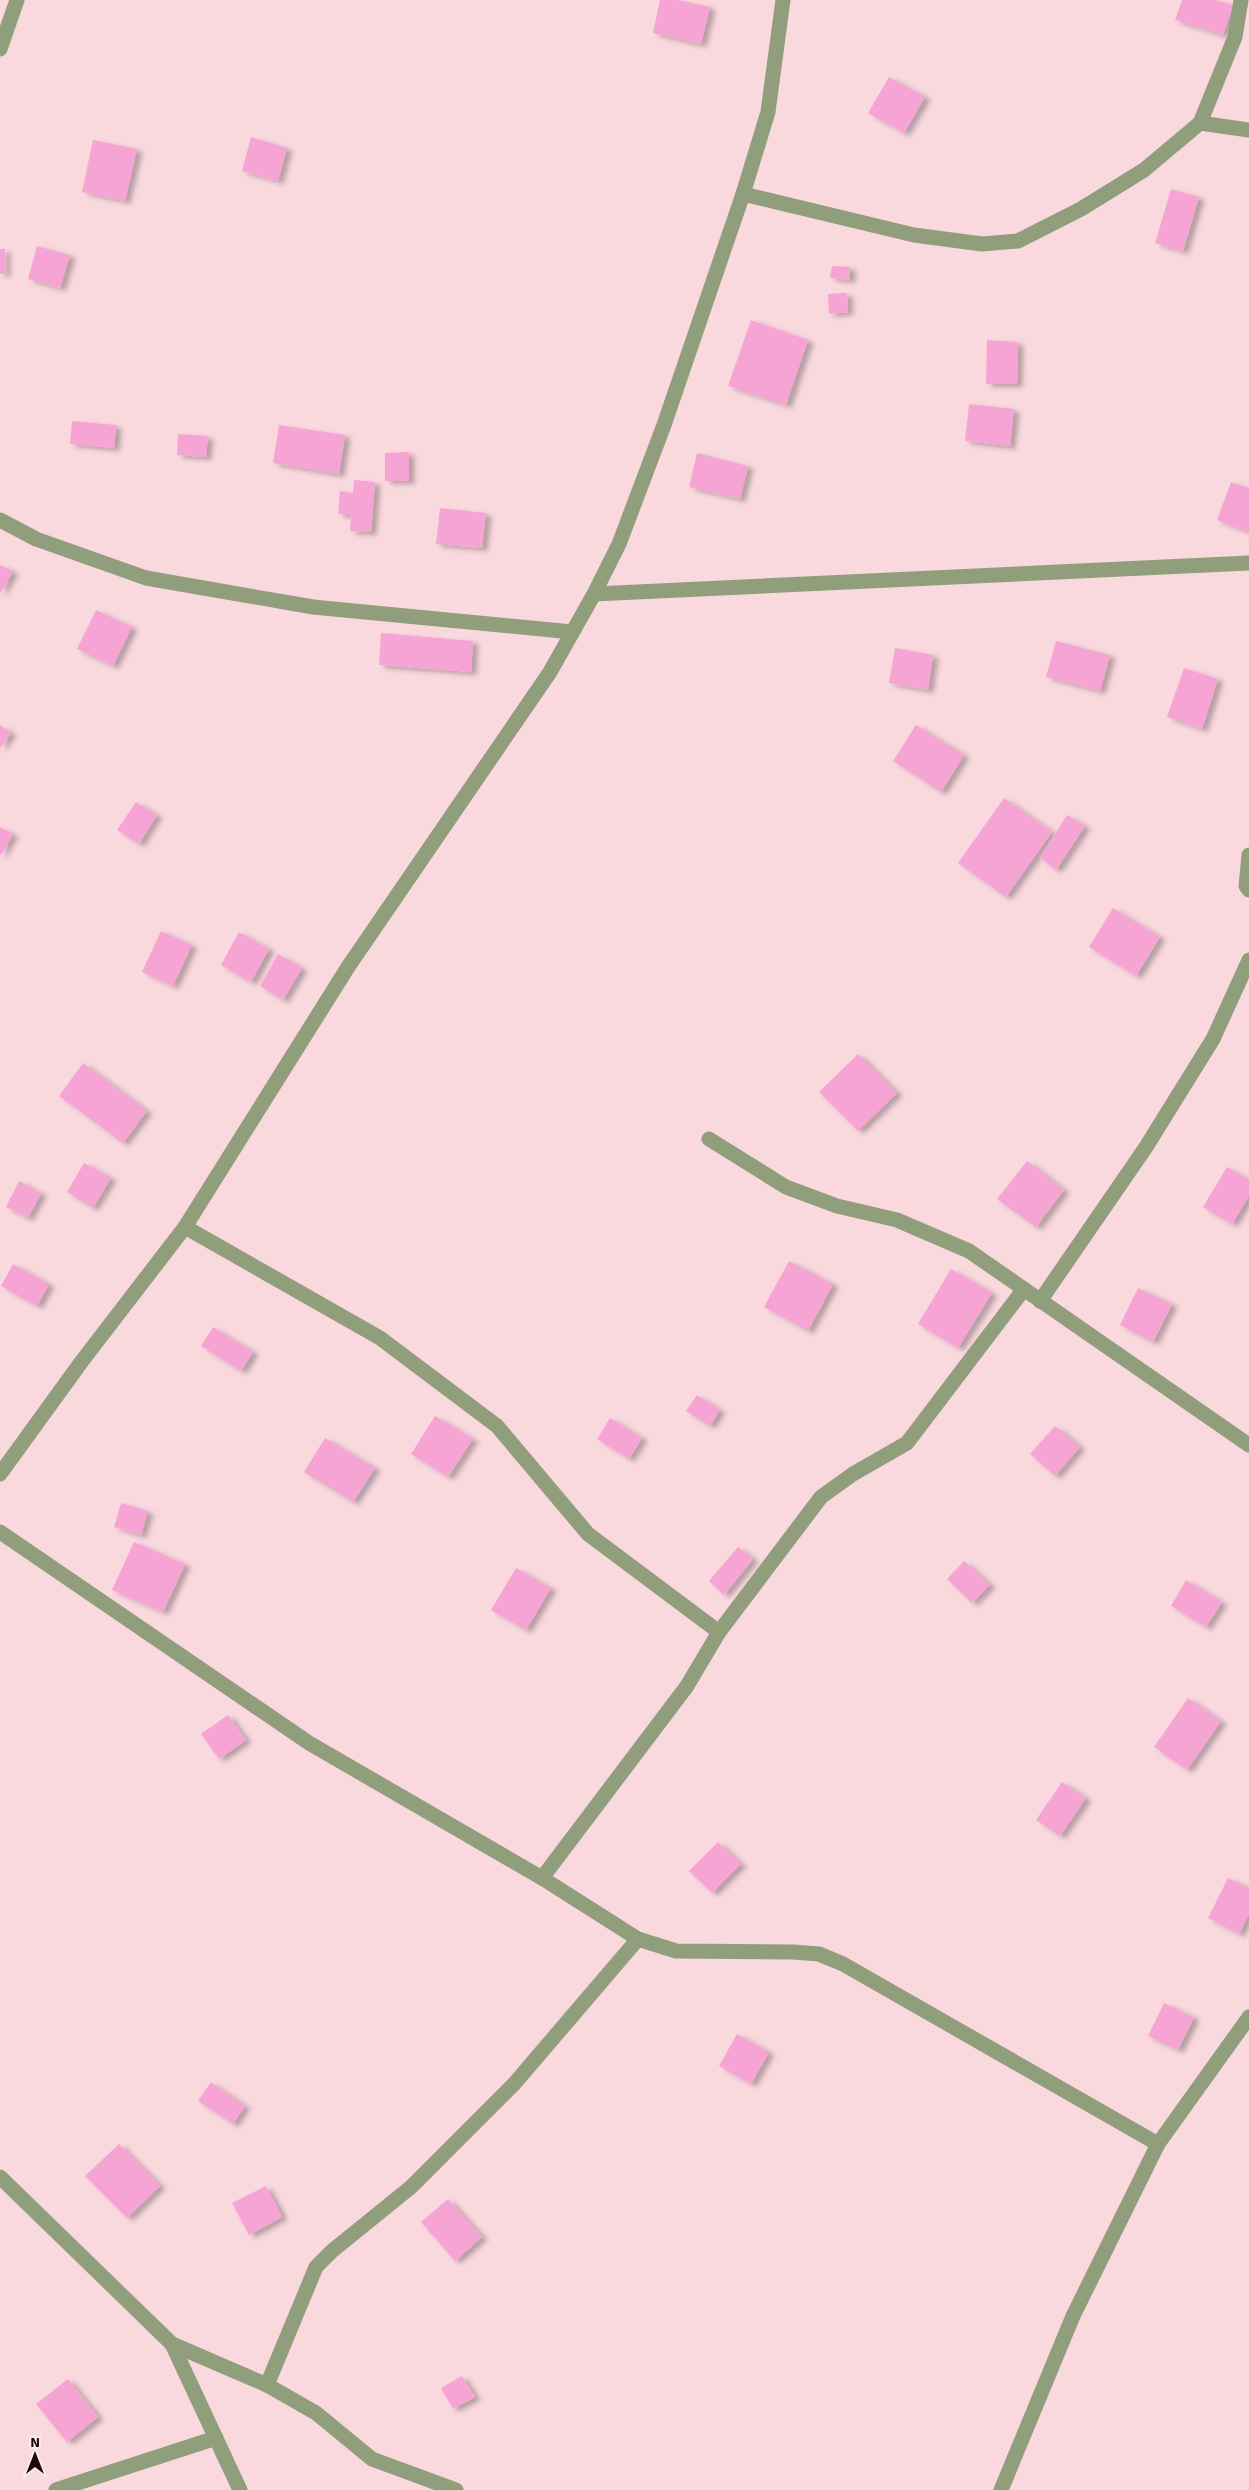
<svg xmlns="http://www.w3.org/2000/svg" width="1249" height="2490" font-family="Signika,sans-serif">
<style>
.building{fill:#f6a4d3;filter:url(#shadow)}
.lines{fill:none;stroke-linecap:round;stroke-linejoin:round}
.street{stroke:#919e7b;stroke-width:15}
</style>
<defs>
<filter id="shadow"><feDropShadow dx="5.5" dy="3" stdDeviation="2.5" flood-color="#0004"/></filter>
</defs>
<rect width="100%" height="100%" fill="#f9d8de"/>
<g class="building">
<polygon points="660,0 677,0 710,7 701,44 653,33"/>
<polygon points="1182,0 1216,0 1233,5 1223,35 1175,20"/>
<polygon points="889,77 925,97 904,133 868,113"/>
<polygon points="251,137 287,148 278,181 242,171"/>
<polygon points="93,140 137,149 125,201 82,192"/>
<polygon points="1171,189 1199,197 1183,251 1155,243"/>
<polygon points="37,246 70,255 60,288 28,279"/>
<rect x="0" y="249" width="5" height="25"/>
<polygon points="832,266 850,267 850,280 830,278"/>
<polygon points="847,293 848,312 829,314 828,294"/>
<polygon points="751,320 808,340 786,405 728,386"/>
<polygon points="987,340 1018,342 1017,384 986,384"/>
<polygon points="969,404 1014,409 1010,446 965,441"/>
<polygon points="72,421 116,425 114,448 70,444"/>
<polygon points="279,425 345,435 339,474 273,463"/>
<polygon points="178,434 208,436 206,457 177,455"/>
<polygon points="409,452 409,481 385,481 385,453"/>
<polygon points="697,453 748,466 740,499 689,487"/>
<polygon points="354,480 375,482 371,532 350,531 351,515 338,514 340,491 353,493"/>
<polygon points="1231,482 1249,488 1249,532 1217,520"/>
<polygon points="440,508 486,513 482,548 436,544"/>
<polygon points="0,565 13,571 0,594"/>
<polygon points="96,610 132,627 113,666 77,649"/>
<polygon points="381,633 473,641 471,672 379,665"/>
<polygon points="1056,641 1110,655 1100,691 1046,677"/>
<polygon points="895,648 933,655 928,690 889,683"/>
<polygon points="1184,668 1218,679 1202,729 1167,717"/>
<polygon points="0,725 11,733 0,748"/>
<polygon points="916,725 964,755 941,792 893,761"/>
<polygon points="1004,798 1052,832 1006,897 958,863"/>
<polygon points="136,802 157,815 139,844 117,830"/>
<polygon points="1067,815 1085,826 1056,870 1040,858"/>
<polygon points="0,827 13,834 1,855 0,854"/>
<polygon points="1113,908 1160,937 1136,976 1089,947"/>
<polygon points="161,931 192,945 173,986 142,972"/>
<polygon points="239,932 269,949 251,982 221,965"/>
<polygon points="278,954 302,968 283,1000 260,986"/>
<polygon points="858,1054 897,1093 858,1131 819,1092"/>
<polygon points="83,1063 147,1111 123,1143 59,1096"/>
<polygon points="1027,1161 1064,1190 1036,1227 997,1199"/>
<polygon points="84,1163 111,1178 93,1208 67,1192"/>
<polygon points="1227,1167 1249,1180 1249,1196 1232,1224 1203,1207"/>
<polygon points="19,1181 41,1193 28,1218 6,1207"/>
<polygon points="789,1261 833,1284 808,1331 764,1307"/>
<polygon points="13,1264 49,1284 37,1306 1,1286"/>
<polygon points="951,1269 992,1293 958,1348 918,1324"/>
<polygon points="1138,1288 1172,1304 1153,1342 1120,1325"/>
<polygon points="213,1327 253,1352 241,1371 201,1346"/>
<polygon points="697,1395 720,1410 710,1426 686,1411"/>
<polygon points="435,1416 473,1439 448,1477 411,1454"/>
<polygon points="610,1418 642,1438 629,1459 597,1439"/>
<polygon points="1055,1426 1080,1447 1055,1476 1030,1454"/>
<polygon points="325,1438 375,1468 353,1502 304,1472"/>
<polygon points="121,1503 148,1511 141,1535 114,1527"/>
<polygon points="134,1542 185,1564 163,1612 112,1590"/>
<polygon points="738,1547 753,1559 724,1595 709,1581"/>
<polygon points="964,1561 990,1585 972,1603 947,1579"/>
<polygon points="516,1568 551,1588 526,1630 491,1610"/>
<polygon points="1186,1580 1222,1602 1206,1627 1171,1606"/>
<polygon points="1188,1698 1221,1721 1187,1770 1154,1747"/>
<polygon points="228,1715 246,1740 219,1759 201,1734"/>
<polygon points="1062,1782 1086,1798 1060,1836 1036,1820"/>
<polygon points="718,1842 741,1864 712,1893 689,1871"/>
<polygon points="1228,1878 1249,1888 1249,1914 1239,1934 1208,1918"/>
<polygon points="1164,2003 1194,2017 1178,2050 1148,2036"/>
<polygon points="737,2034 769,2052 751,2084 719,2066"/>
<polygon points="211,2082 245,2106 233,2124 198,2101"/>
<polygon points="119,2144 160,2186 127,2218 85,2176"/>
<polygon points="266,2186 282,2217 249,2235 232,2203"/>
<polygon points="448,2199 482,2237 455,2261 421,2222"/>
<polygon points="462,2376 475,2397 453,2409 441,2388"/>
<polygon points="68,2379 98,2417 67,2442 36,2404"/>
</g>
<g class="lines">
<g class="street">
<polyline points="0,49 17,0"/>
<polyline points="1200,123 1249,130"/>
<polyline points="743,194 914,235 982,244 1018,241 1081,209 1144,170 1200,123 1235,37 1241,0"/>
<polyline points="0,520 36,539 146,578 313,607 572,632"/>
<polyline points="594,594 1249,563"/>
<polyline points="1249,855 1246,886 1249,890"/>
<polyline points="709,1139 786,1187 837,1206 897,1220 969,1251 1249,1445"/>
<polyline points="185,1227 380,1338 497,1426 588,1534 719,1632"/>
<polyline points="1040,1301 1146,1147 1213,1039 1249,960"/>
<polyline points="0,1474 82,1361 185,1227 348,967 550,672 594,594 619,544 664,425 743,194 768,112 783,0"/>
<polyline points="0,1532 309,1743 542,1878 638,1939 676,1951 793,1952 819,1954 843,1964 1158,2144"/>
<polyline points="542,1878 687,1686 719,1632 821,1497 853,1474 907,1443 1024,1289"/>
<polyline points="0,2177 172,2344 267,2385 316,2413 372,2459 456,2490"/>
<polyline points="172,2344 240,2490"/>
<polyline points="267,2385 316,2267 332,2251 411,2187 514,2084 638,1939"/>
<polyline points="56,2490 216,2438"/>
<polyline points="1001,2490 1073,2316 1158,2144 1249,2017"/>
</g>
</g>
<g transform="translate(35 2455)" stroke="#fbeaed" stroke-width="4" paint-order="stroke">
<path d="M0-4L9 19L0 12L-9 19Z" fill="#1f050d"/>
<text y="-8" font-size="14" font-weight="bold" text-anchor="middle" fill="#1f050d">N</text>
</g>
</svg>
